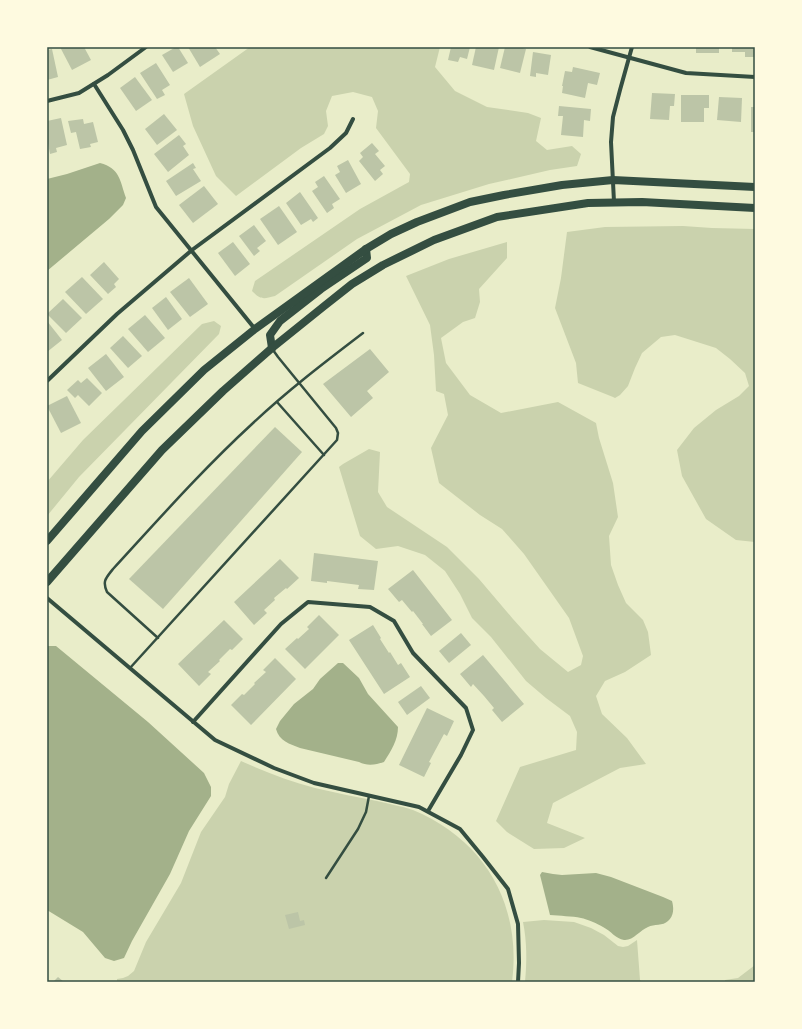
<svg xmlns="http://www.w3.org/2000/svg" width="802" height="1029" font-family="'Roboto Serif',serif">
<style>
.green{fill:#cad2ad}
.water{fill:#a3b18a}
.building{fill:#bcc5a7}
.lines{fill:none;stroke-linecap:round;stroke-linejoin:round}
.service{stroke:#344e41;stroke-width:2.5}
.minor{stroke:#344e41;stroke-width:4}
.secondary{stroke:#344e41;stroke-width:8}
.neatline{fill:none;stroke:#344e41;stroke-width:1.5}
</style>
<rect width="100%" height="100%" fill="#e9edc9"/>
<g class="green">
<path d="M250,47h190l-5,20 20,24 32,16 41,6 13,5 -5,23 11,9 25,-4 9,8 -4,12 -27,4 -61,14 -68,21 -64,34 -82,57c-12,3 -14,4 -23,-5l3,-10 105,-72 49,-27 1,-8 -34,-46 2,-17 -6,-14 -19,-5 -21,4 -6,15 2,15 -4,8 -23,14 -65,48 -20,-20 -23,-50 -9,-32z"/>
<polygon points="683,226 712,228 755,229 755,542 736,540 706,519 682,476 677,450 694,428 716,410 739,396 749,386 745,373 730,359 716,348 675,335 661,337 642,353 635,368 628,386 620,395 615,398 613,397 578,383 576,363 555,308 561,278 567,232 605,227"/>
<polygon points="507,242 507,258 479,289 480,302 475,318 463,322 441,338 446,363 470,395 501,413 558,402 596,423 599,438 613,483 618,517 609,536 611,565 618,585 626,603 643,620 648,632 651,655 625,672 605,681 596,696 602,714 627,738 646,764 620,768 553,803 547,823 585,838 564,848 534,849 507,832 496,821 520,767 576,750 577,732 570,716 546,698 526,681 491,637 472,618 460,594 445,571 425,555 398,546 376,549 360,536 339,467 343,464 369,449 380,452 378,492 387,507 447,547 479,579 513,619 540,649 568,672 581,665 583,656 569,618 524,554 502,529 480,515 439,483 431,448 448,415 444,394 436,391 434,355 430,325 406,276 449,259"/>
<polygon points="214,321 221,326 219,334 79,477 47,516 47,482 83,440 202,324"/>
<path d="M241,761c24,11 48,20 74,27 21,5 42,9 62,13 12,3 24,5 36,9 72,30 109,95 99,172h-395v-3l6,-1 5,-2 6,-5 12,-29 35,-59 20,-51 24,-35 4,-13z"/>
<path d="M544,920l30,2 17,6 13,7 14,11 5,1 5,-1 9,-6 3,40 2,2h-117c2,-20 2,-40 -2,-60z"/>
<polygon points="755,965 755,982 725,982 725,980 738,978"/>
</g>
<g class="water">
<path d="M100,163c20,5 20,18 26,35l-3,7 -14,14 -62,52v-92l20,-5z"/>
<polygon points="47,646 56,646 148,722 204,773 211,787 211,796 189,831 170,874 132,941 124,958 114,961 105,958 83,932 47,910"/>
<path d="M338,663h5l16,15 9,16 30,33c0,13 -7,24 -14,35 -9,3 -17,4 -25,0l-59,-14c-10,-4 -21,-7 -24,-19l4,-8 14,-17 19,-15 7,-10z"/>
<path d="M542,872l11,2 9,1 34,-2 15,4 52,20 9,4c2,7 2,15 -4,20 -5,5 -14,3 -20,6 -8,3 -15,14 -24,13 -8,-1 -13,-9 -21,-13 -5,-3 -16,-8 -22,-9 -9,-2 -21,-2 -31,-3l-10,-40z"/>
</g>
<g class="building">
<polygon points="60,47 84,47 91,60 72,70"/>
<polygon points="176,47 178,47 188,63 173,72 162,55"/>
<polygon points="188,47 215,47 220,54 200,67"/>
<polygon points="451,47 470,47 467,59 460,57 458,62 448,60"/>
<polygon points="476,47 499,47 494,70 472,65"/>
<polygon points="505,47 519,47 526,49 520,73 500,68"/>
<rect x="696" y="47" width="23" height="6"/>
<polygon points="732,47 755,47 755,57 745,57 745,52 732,52"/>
<polygon points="52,49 58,77 47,80 47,50"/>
<polygon points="533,52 551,55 548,75 536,73 536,77 530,76"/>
<polygon points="156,63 170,85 162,90 165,95 157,99 140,73"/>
<polygon points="573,67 600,73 597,85 588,83 585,98 562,93 563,86 562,86 565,71 572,72"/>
<polygon points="135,77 152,100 136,111 120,88"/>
<polygon points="652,93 675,94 674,106 670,106 669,120 650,119"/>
<polygon points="681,95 709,95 709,108 704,108 704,122 681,122"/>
<polygon points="719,97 742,98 741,122 717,120"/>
<polygon points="559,106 591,109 590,121 584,120 583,137 561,135 563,116 558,116"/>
<rect x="751" y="107" width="4" height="25"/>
<polygon points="164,114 177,130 157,145 145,129"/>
<polygon points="61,118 67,145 56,148 57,152 50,154 47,138 47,121"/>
<polygon points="83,119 84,124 93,122 98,142 90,144 91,147 80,149 76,132 71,133 68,121"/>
<polygon points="179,135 186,144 183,146 189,155 168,172 154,154"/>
<polygon points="372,143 379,151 375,154 385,166 380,170 383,174 375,181 359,161 363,157 360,153"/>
<polygon points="348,160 361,184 346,193 335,175 340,172 337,166"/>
<polygon points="193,163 196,168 193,169 201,181 176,196 166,181"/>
<polygon points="324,176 340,199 332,204 334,208 327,213 312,191 318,187 315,182"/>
<polygon points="204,186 218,204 193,223 179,205"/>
<polygon points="300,192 318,218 313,222 311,219 301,225 286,203"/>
<polygon points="279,206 297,232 278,245 260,219"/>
<polygon points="254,225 266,241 257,248 260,251 254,256 239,236"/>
<polygon points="233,242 250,264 235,276 218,253"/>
<polygon points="104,262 119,279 114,284 116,287 108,294 90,275"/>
<polygon points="82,277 103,299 86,314 65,292"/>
<polygon points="189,278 208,304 190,317 170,292"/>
<polygon points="166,297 182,319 168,330 152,308"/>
<polygon points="63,299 82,318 66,333 47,314"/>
<polygon points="145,315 165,338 148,352 128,329"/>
<polygon points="47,321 62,340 47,352"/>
<polygon points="123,336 142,356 128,368 110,348"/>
<polygon points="370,349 389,372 367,391 373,398 351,417 323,384"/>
<polygon points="106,354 124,377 106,391 88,368"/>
<polygon points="87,378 102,393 89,406 78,395 75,398 67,390 78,380 81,383"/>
<polygon points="67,396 81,423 61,433 47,406"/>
<polygon points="275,427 302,452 163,609 129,579"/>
<polygon points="314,553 378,561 374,590 358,589 359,585 327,581 327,583 311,581"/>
<polygon points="280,559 299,578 287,589 286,588 274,598 275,600 264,610 267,613 254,625 234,602"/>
<polygon points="413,570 452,620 431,636 422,624 423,624 413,611 412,612 402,600 399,602 388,589"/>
<polygon points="319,615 339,635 305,669 285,649 297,638 298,639 309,629 307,627"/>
<polygon points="224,620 243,639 232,650 230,649 219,660 220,661 208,672 211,674 199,686 178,664"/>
<polygon points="373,625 381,638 380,639 389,653 390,652 398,665 401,663 410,677 384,694 349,640"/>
<polygon points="461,633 471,645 449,663 439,651"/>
<polygon points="483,655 524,704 502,722 492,710 494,708 484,696 473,684 471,687 460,674"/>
<polygon points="275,658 296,679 251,725 231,705 242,694 244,695 255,684 254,683 266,672 263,670"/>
<polygon points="421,686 430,698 407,715 398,702"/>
<polygon points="427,708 454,721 447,736 444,734 429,762 431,763 424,777 399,765"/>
<polygon points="298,912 300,921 304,920 305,925 289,929 285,915"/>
<polygon points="58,977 64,982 53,982"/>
</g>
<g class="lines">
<g class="service">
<polyline points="277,402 324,455"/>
<path d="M158,638l-51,-46c-5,-11 -1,-14 6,-23 45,-49 90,-100 139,-145 35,-33 73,-62 111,-91"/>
<polyline points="130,668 337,440 338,433 336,428 278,357 273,350"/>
<polyline points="326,878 358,829 366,812 369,796"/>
</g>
<g class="minor">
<polyline points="590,47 686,73 755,77"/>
<polyline points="94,84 123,130 133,150 156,207 255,329"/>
<polyline points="47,101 79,93 108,75 146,47"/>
<polyline points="614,202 611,142 613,117 620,90 632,47"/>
<polyline points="47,381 117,314 192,250 330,148 346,133 353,119"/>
<polyline points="47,598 215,740 274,768 314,783 419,807 460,829 483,857 508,889 518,924 519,963 518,982"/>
<polyline points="193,722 281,624 308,602 370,607 394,621 413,653 466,708 473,730 461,755 428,811"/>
</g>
<g class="secondary">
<polyline points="272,348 270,335 280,321 321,289 367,258 366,249"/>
<polyline points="47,541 142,431 204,370 255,329 366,249 391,234 417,222 470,202 504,195 562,185 613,180 755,187"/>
<polyline points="47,582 162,450 223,391 272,348 323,307 352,284 383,265 434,240 497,217 588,203 642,202 755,208"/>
</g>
</g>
<rect width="802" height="1029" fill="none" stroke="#fefae0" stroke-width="96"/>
<rect x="48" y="48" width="706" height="933" class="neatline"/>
</svg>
